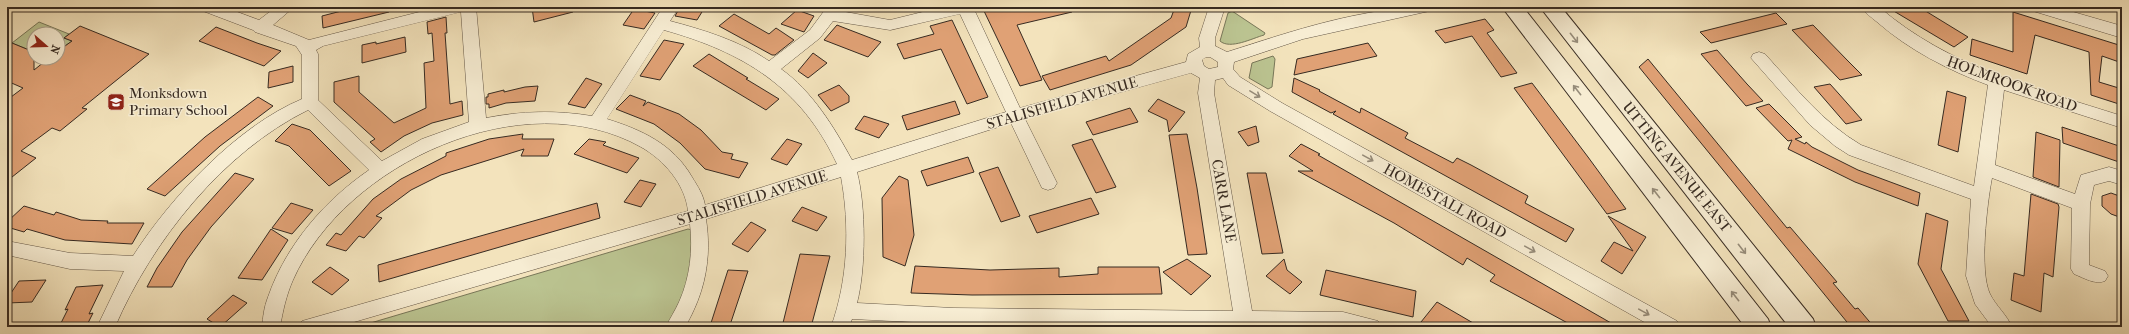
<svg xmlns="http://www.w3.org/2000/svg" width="2129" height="334" font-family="'IM FELL French Canon',serif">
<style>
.green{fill:#bbc491;stroke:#787759}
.building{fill:#e0a175;stroke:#362a21}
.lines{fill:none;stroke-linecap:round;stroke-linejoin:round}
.street-casing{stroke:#655848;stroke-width:1}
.secondary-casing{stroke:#362a21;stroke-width:2}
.street{fill:#f7edd3;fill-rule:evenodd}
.secondary{fill:#f7edd3;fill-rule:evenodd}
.oneway{stroke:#968c7a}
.labels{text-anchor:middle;stroke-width:3;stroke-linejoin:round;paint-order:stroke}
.street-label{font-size:15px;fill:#362a21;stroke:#f7edd3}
.poi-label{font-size:15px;fill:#362a21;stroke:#f7edd3;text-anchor:start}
</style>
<rect width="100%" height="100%" fill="#f3e3bc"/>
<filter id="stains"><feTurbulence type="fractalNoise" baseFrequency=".005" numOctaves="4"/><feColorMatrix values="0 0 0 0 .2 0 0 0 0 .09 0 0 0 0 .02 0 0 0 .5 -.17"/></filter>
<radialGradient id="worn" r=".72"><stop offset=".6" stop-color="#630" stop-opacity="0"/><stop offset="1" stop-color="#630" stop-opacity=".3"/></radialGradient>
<g class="green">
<path d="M1232,11l33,22 -1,2c-11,3 -34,15 -44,6l8,-28z"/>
<polygon points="39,22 69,34 64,38 72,41 58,51 58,34 34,34 34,52 12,43"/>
<polygon points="1273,56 1275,59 1272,87 1268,89 1249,78 1252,63"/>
<polygon points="688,229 692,230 694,240 688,285 667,327 357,327"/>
</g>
<g class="building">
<polygon points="357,7 388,7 389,12 323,28 322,16"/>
<polygon points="532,7 573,7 573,12 534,22"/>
<polygon points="680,7 705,7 697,20 675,16"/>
<polygon points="998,7 1071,7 1072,12 1017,25 1042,80 1020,86 984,11"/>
<polygon points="1175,7 1192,7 1186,27 1131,65 1050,90 1042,76 1106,56 1109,61 1171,18"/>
<polygon points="1887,7 1919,7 1968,37 1954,47"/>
<polygon points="634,9 655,13 644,29 623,25"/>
<polygon points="797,10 814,16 804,32 781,24"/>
<polygon points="2013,12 2122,46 2122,63 2102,56 2099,82 2122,89 2122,105 2091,95 2089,52 2035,35 2027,74 1970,55 1972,39 2013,52"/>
<polygon points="1776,13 1787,24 1711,43 1700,32"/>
<polygon points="734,14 769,34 776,28 794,40 775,55 772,55 719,26"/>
<polygon points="446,17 447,33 445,33 450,104 462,101 463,115 432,123 404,136 381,152 370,142 375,139 334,102 334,82 359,76 359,92 394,123 426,108 424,63 434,61 432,33 428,34 427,22"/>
<polygon points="1485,19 1494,30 1487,33 1517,73 1501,77 1472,36 1445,43 1435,31"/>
<polygon points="952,20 988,97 967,104 941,49 904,59 897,44 934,34 930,26"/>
<polygon points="837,25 842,27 881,42 868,57 824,40"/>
<polygon points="1813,25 1848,61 1862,75 1840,80 1792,30"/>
<polygon points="80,26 149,54 82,108 87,109 60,131 52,128 21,151 36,158 7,181 7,100 23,88 7,81 7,41 34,52 34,70 49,58 58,58 58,51 72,41 64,38"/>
<polygon points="216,27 257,43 281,51 264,66 199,41"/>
<polygon points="405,37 406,52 362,63 362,45 376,42 376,44"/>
<polygon points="664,40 684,44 660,80 640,76"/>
<polygon points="1368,43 1377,56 1294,75 1297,59"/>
<polygon points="1717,50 1747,84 1763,101 1746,106 1701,54"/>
<polygon points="813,53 827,63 808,78 798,71"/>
<polygon points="709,54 748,78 746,79 779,99 766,110 693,66"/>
<polygon points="1648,59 1787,228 1790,227 1837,282 1833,283 1855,309 1858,308 1874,327 1851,327 1639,67"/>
<polygon points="293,66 293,82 268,88 269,72"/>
<polygon points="586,78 602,84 585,108 568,104"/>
<polygon points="1294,78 1320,90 1319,91 1360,113 1361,108 1408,133 1405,138 1453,163 1457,158 1471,165 1528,196 1525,203 1574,229 1566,242 1333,114 1336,111 1331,113 1292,92"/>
<polygon points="1532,83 1588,157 1626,209 1607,214 1514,88"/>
<polygon points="1830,84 1839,94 1862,120 1846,124 1814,87"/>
<polygon points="839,85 849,96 849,102 831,111 818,95"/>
<polygon points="538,86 535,101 506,103 489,108 489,104 486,104 486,97 488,97 488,94 504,90 504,92 525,87"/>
<polygon points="1947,91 1966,97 1958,152 1938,145"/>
<polygon points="630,95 646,101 643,106 648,102 679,114 701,130 722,152 733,154 731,159 748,163 739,178 705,169 680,143 654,124 616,109"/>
<polygon points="258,97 273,106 220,146 165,196 147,189 205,137"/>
<polygon points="1158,99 1185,112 1169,132 1167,120 1148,111"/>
<polygon points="955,101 960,114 907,130 902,116"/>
<polygon points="1769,104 1802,137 1795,139 1805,144 1806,142 1812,147 1858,170 1920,193 1918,206 1855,182 1788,149 1792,140 1788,141 1756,108"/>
<polygon points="1130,108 1138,122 1093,135 1086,122"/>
<polygon points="864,116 889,124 879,138 855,129"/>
<polygon points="292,124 310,130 351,171 329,186 289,146 275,141"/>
<polygon points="1256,126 1259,142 1248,146 1238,132"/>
<polygon points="2062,127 2122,147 2122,163 2063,143"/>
<polygon points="2036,132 2060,140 2059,187 2033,177"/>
<polygon points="523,134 522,139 554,139 548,156 521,156 524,149 441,175 411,190 376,216 382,218 364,238 359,236 346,251 326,245 336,233 341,235 373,199 401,179 446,156 446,153 489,139"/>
<polygon points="1187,134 1197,188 1207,254 1188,255 1169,135"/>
<polygon points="589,139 606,142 603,145 639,158 627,173 574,154"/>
<polygon points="787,139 802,144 787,165 771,159"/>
<polygon points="1092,139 1116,187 1096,193 1072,145"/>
<polygon points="1301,144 1320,154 1318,155 1618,327 1575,327 1490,281 1495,275 1467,258 1463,265 1394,223 1298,171 1313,171 1289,156"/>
<polygon points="968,157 974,172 927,186 921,171"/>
<polygon points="998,167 1020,216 1001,222 979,173"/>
<polygon points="235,173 254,179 211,227 187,260 172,287 147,287 157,268 182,232"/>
<polygon points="1247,173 1266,173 1283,253 1262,254"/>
<polygon points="899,176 908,180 914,235 905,266 883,257 882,198"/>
<polygon points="640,180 656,184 641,207 624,202"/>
<polygon points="2111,193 2122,197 2122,218 2111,214 2102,206 2102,196"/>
<polygon points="2031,194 2058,204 2059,207 2053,277 2044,273 2041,312 2011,300 2014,273 2024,276"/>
<polygon points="1091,198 1099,214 1037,233 1029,216"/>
<polygon points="291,203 313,210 292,234 272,228"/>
<polygon points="597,203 600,218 379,282 378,265"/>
<polygon points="24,206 54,215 56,212 81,220 108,221 107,223 144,223 132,244 65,240 27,229 24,232 7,227 7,222"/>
<polygon points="802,207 827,217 817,231 792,221"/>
<polygon points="1926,213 1948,221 1941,269 1969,321 1948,321 1918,264"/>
<polygon points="1608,216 1646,237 1622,274 1601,261 1614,242 1633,251"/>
<polygon points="751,222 766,230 748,252 732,244"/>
<polygon points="271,229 288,240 262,280 238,278"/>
<polygon points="800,254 830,256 811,327 782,327"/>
<polygon points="1187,259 1211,276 1191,295 1163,272"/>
<polygon points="1284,259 1287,270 1302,282 1290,294 1266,276"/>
<polygon points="915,266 990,270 1059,268 1059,277 1098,274 1098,267 1159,267 1162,294 972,295 911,293"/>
<polygon points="330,267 349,280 332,295 312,282"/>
<polygon points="728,270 748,271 730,325 711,323"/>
<polygon points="1326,270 1416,291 1413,317 1320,295"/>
<polygon points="46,280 32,302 7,303 7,299 19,281"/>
<polygon points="103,285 89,314 93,313 86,327 59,327 68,309 65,310 76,287"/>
<polygon points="233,295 247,303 220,327 207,319"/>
<polygon points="1437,302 1480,327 1429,327 1421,322"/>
</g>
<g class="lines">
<defs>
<g id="street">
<path d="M200,7h24l35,13 17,-13h18l-21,18 36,15 130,-33h37l10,111c35,-7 70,-8 106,-2l71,-109h16l-9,14c34,9 70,20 99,40l41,-31 17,-23h16l-3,4 50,9 53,-13h30l47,101 166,-46 2,-8 12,-7 -1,-9 10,-31h16l-10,31v8l12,6c66,-21 135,-45 206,-45l-3,4 -5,1 -122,27 -69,23 -1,7 7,8 42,26 395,218 2,6h-26l-383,-216 -42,-26 -5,-7 -8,2 -1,13 38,218 91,1 35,9 2,6 -427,-3 -101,-5 -3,8h-18c17,-47 19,-101 10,-150l-135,42c6,39 -1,74 -21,108h-19c4,-9 9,-16 13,-25 11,-24 14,-52 11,-78l-353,103h-37l2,-6 7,-2 379,-108c-3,-27 -24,-51 -47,-64 -117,-66 -296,16 -348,133 -7,16 -10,31 -13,47h-18c1,-10 2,-20 6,-30 18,-52 56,-96 101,-127l-61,-60c-85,42 -156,131 -193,217h-18l27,-56 -54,-2 -63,-14v-14l63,12 63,3c37,-58 104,-130 169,-157v-44l-6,-9 -41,-14 -2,-2 -50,-19zM461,12l8,110 -47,17 -40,22 -64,-61v-46l-2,-4 7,-4zM960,14l46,98 -154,48c-18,-33 -40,-69 -71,-91l39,-31 13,-17 57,9zM664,30c79,22 137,57 173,134l-132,41c-2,-11 -7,-18 -13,-28 -19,-33 -50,-47 -85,-58zM1206,57h4l8,5v5l-9,2 -5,-3 -2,-6zM1191,73l9,5 -2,15 35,218 -280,-3 -96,-5c9,-34 9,-97 0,-131l154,-49 31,65 6,2 6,-2 3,-5 -32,-64z"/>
<path d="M1861,7h18c71,61 156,81 243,109v12l-118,-38 -9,75 80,29 6,-19 28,-8 13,4v14l-13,-4 -15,4 -4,19 -1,61 16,6 3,5 -3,5c-10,4 -21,-3 -31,-7l-3,-5 1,-61 -80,-30c-5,26 -13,93 -2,116 6,12 17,21 22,33h-20l-17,-23 -9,-28 5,-77 -122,-44 -14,-9 -25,-21 -59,-67 2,-4 6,-2 6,2c30,33 57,68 96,91l113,41 14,-101c-40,-15 -79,-35 -111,-63 -6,-5 -12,-9 -16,-15z"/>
<polygon points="2030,7 2056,7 2122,26 2122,38 2033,11"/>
</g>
<g id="secondary">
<polygon points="1502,7 1523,7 1768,319 1771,327 1745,327"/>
<polygon points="1540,7 1561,7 1813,319 1816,327 1789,327"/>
</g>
</defs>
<use href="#street" class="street-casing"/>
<use href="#secondary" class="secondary-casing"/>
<use href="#street" class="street"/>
<use href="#secondary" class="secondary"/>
</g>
<defs><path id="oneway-shaft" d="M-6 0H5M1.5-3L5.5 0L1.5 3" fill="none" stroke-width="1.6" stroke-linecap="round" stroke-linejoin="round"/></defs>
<g class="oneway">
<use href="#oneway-shaft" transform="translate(1574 38) rotate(52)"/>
<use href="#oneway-shaft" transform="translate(1577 90) rotate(-128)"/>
<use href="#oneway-shaft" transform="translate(1255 94) rotate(31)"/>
<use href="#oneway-shaft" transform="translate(1368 158) rotate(29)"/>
<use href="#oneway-shaft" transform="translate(1656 193) rotate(-128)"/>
<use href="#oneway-shaft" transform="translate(1530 249) rotate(29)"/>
<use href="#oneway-shaft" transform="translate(1742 249) rotate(52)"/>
<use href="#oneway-shaft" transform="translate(1735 296) rotate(-128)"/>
<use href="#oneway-shaft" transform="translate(1644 312) rotate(29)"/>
</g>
<defs>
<symbol id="school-square" viewBox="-11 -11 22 22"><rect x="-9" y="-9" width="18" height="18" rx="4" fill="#8f2418" stroke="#f7edd3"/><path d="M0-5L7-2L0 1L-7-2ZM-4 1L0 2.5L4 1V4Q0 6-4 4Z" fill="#fff"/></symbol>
</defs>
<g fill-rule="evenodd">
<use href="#school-square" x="106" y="92" width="20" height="20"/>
</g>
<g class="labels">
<g class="street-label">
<text transform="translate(2012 84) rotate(20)" y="5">HOLMROOK ROAD</text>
<text transform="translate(1062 103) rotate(-16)" y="5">STALISFIELD AVENUE</text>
<text transform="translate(1677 167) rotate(51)" y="5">UTTING AVENUE EAST</text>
<text transform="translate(752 198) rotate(-17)" y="5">STALISFIELD AVENUE</text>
<text transform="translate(1224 201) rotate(80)" y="5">CARR LANE</text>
<text transform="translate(1445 201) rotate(29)" y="5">HOMESTALL ROAD</text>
</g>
<g class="poi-label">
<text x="129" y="98">Monksdown<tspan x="129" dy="17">Primary School</tspan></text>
</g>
</g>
<rect width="2129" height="334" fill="none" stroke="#f3e3bc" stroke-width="24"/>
<rect x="8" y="8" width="2113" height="318" fill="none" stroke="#362a21" stroke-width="2"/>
<rect x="12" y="12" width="2105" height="310" fill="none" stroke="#362a21"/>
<g transform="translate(46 46) rotate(110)"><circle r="19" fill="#f7edd3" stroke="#aa9f8c"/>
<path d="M0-3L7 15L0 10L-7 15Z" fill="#8f2418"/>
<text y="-6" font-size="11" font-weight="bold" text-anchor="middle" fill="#362a21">N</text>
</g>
<rect width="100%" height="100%" filter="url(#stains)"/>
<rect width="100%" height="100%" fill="url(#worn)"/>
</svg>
